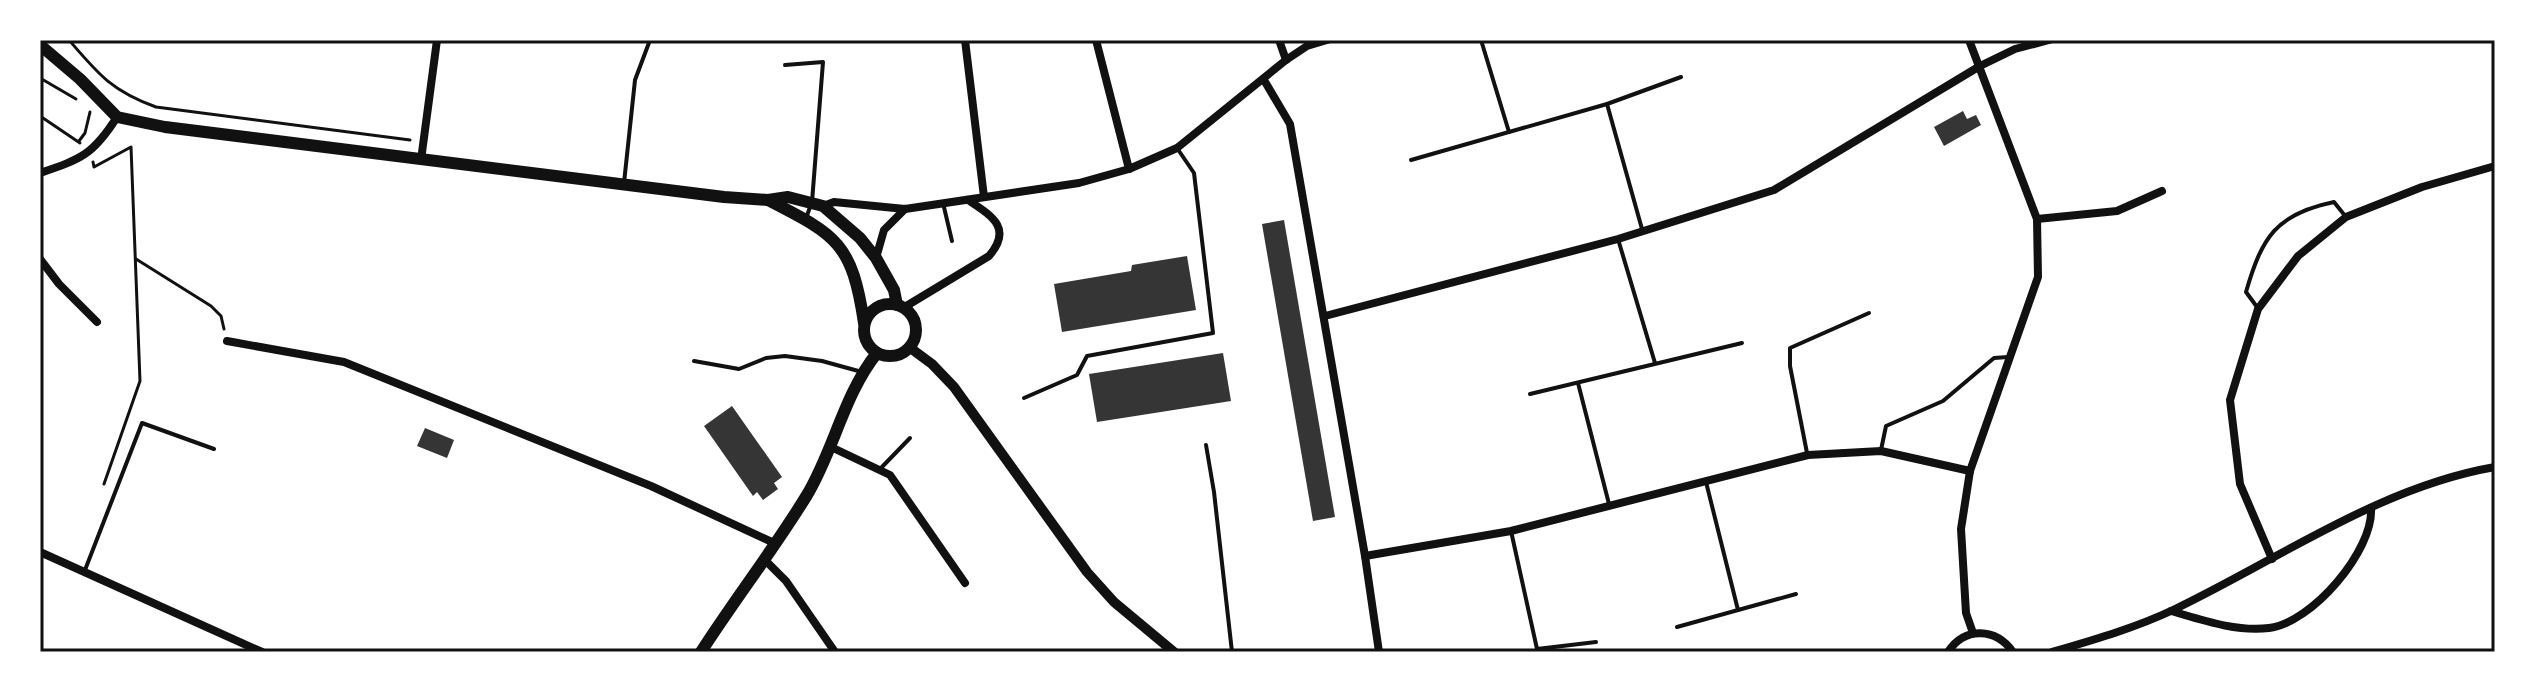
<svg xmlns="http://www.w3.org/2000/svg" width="2535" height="692" font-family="Rubik,sans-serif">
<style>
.building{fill:#353535}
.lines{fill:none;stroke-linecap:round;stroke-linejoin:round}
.path{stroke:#111;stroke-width:3}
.service{stroke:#111;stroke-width:4}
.minor{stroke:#111;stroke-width:8}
.tertiary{stroke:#111;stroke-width:10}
.primary{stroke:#111;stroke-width:12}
.neatline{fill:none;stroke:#111;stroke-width:3}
</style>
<rect width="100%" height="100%" fill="#fff"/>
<g class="building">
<polygon points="1963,111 1967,119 1976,115 1981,125 1944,146 1934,127"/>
<polygon points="1284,220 1335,517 1313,521 1262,224"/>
<polygon points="1187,256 1196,310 1062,332 1054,284 1131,271 1132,265"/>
<polygon points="1223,353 1231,401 1097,422 1089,374"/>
<polygon points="732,406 782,477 774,483 778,489 763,500 757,492 753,496 704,426"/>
<polygon points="425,428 454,440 447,458 417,446"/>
</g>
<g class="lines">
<g class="path">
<path d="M69,40c30,35 43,51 87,67l254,33"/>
<polyline points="40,78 76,99"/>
<polyline points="40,116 80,143"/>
<polyline points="79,141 85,133 90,112"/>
<polyline points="93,162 94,167 131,147 140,381 104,484"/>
<polyline points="136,259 211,306 221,316 224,329"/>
</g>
<g class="service">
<polyline points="1481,40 1509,132"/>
<polyline points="785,65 823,62 812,202 806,218"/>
<polyline points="1607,104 1642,229"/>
<polyline points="1411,160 1607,104 1681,77"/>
<polyline points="624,183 635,80 650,40"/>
<polyline points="943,203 952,241"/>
<polyline points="1618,239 1655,363"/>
<path d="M2257,307l-11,-15c16,-55 30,-78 88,-90l12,15"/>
<polyline points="694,361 739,369 766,358 785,356 822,361 862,372"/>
<polyline points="1578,383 1609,504"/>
<polyline points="1530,394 1742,343"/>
<polyline points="1024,398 1077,375 1087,356 1213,333 1194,173 1177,148"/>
<polyline points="1206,445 1214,492 1232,652"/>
<polyline points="1881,450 1886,426 1943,401 1994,358 2008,357"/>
<polyline points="1807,453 1790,366 1790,348 1869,313"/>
<polyline points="881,468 910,438"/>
<polyline points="1706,482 1738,610"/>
<polyline points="1511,531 1537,649 1596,642"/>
<polyline points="85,570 142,423 214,449"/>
<polyline points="1677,627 1796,594"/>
</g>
<g class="minor">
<polyline points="965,40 984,197"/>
<polyline points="1096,40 1129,169"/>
<polyline points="1279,40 1286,60"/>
<polyline points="1969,40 2037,219 2038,277 1970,471 1961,529 1966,613 1973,633"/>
<polyline points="1264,80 1290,124 1365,556 1379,652"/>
<polyline points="421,160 437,40"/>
<path d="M40,173c41,-14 53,-18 77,-56"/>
<polyline points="823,206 834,202 905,209 1079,183 1129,169 1177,148 1286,60 1307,46 1327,40"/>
<polyline points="2037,219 2117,211 2162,191"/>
<polyline points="876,258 884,230 905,209"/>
<polyline points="40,259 59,284 97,322"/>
<path d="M903,308l86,-52c24,-28 3,-40 -21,-56"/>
<polyline points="1325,316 1618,239 1774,190 1980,66 2015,49 2049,40"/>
<polyline points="227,341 344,362 651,486 774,543"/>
<polyline points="831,447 890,475 965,583"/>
<polyline points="40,552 262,652"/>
<polyline points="1365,556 1511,531 1808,455 1881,451 1970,471"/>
<polyline points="764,559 786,581 835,652"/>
<polyline points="2272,559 2240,484 2230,400 2258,309 2298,256 2346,217 2422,187 2495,166"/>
<path d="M2171,611c31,9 65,21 98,17 43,-5 105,-78 102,-120"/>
<path d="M1948,652c17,-26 48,-24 65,0"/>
<path d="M2052,652c41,-12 83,-24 121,-42 105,-50 206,-123 322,-143"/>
</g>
<polyline class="tertiary" points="909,347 932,364 954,387 1087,572 1114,602 1174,652"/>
<g class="primary">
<polyline points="40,45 80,79 117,117 165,127 724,197 768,200 788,197 823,206 860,238 876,258 894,290 897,305"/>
<path d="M768,200c68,35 84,42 96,123"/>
<circle cx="890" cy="330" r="26"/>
<path d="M701,652c34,-53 73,-103 106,-157 27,-45 37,-101 70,-142"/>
</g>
</g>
<rect width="2535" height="692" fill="none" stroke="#ffffff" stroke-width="84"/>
<rect x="42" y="42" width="2451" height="608" class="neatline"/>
</svg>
